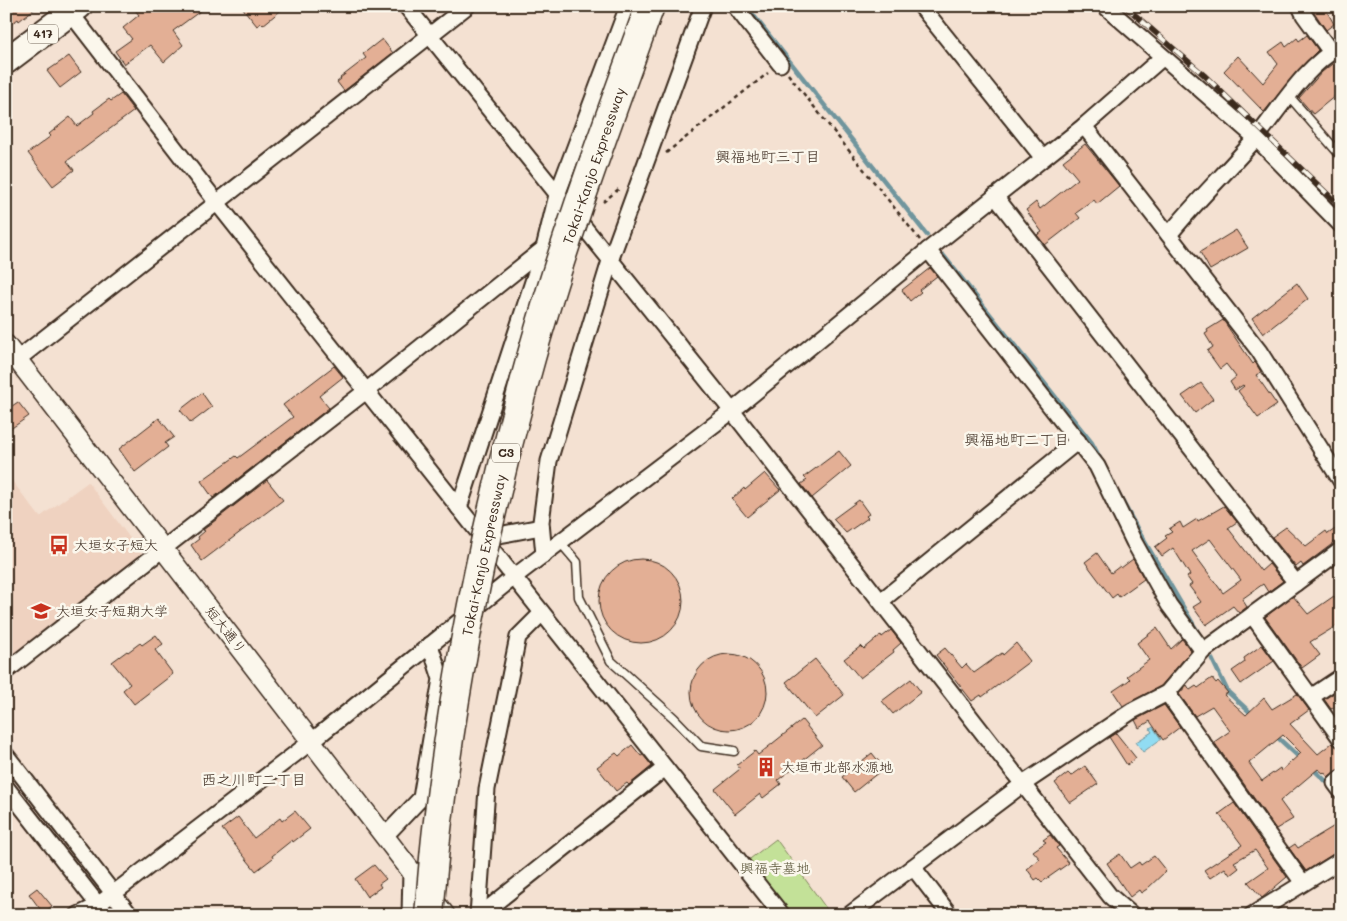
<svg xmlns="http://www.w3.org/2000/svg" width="1347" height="921" font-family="Mali,'Klee One',sans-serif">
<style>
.built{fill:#efd2c0}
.green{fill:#c3e198;stroke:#7f865b}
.water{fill:#91dcf2;stroke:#6f959d}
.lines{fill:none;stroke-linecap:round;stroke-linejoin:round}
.stream{stroke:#6f959d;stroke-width:4.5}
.building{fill:#e3af95;stroke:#3b2a1e;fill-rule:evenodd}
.service-casing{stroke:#3b2a1e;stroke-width:11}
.minor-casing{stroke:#3b2a1e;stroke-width:19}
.tertiary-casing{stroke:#3b2a1e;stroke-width:22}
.trunk-casing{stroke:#3b2a1e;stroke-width:29}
.path{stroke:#3b2a1e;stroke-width:2.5;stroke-dasharray:4 4;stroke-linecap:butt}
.service{stroke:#fbf7ec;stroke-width:8}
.minor{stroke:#fbf7ec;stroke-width:15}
.tertiary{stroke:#fbf7ec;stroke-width:19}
.trunk{stroke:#fbf7ec;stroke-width:25}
.rail-casing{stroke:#3b2a1e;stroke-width:5.5}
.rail{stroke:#fbf7ec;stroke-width:4;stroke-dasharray:11;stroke-linecap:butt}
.motorway-bridge-casing{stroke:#3b2a1e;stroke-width:31;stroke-linecap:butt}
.motorway-bridge{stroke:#fbf7ec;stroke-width:28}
.labels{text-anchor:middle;stroke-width:5;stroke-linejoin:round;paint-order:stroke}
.shield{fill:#fbf7ec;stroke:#75685c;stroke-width:1}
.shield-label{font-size:12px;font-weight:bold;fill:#3b2a1e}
.street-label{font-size:14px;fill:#3b2a1e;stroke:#fbf7ec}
.poi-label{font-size:14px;fill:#3b2a1e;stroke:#fbf7ec;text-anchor:start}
.park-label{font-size:14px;fill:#5d583c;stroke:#fbf7ec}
.neighbourhood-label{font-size:15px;fill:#3b2a1e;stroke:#fbf7ec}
</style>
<rect width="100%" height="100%" fill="#f4e1d2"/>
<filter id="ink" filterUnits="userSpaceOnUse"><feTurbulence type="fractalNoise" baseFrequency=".02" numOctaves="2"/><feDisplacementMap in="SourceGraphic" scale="10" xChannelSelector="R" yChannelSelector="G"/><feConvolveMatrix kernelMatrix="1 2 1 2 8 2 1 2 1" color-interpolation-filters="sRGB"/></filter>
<g filter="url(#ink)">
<polygon class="built" points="6,473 40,517 88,482 144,557 6,664"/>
<polygon class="green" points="776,839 831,915 788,915 746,862"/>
<polygon class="water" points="1153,727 1161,739 1143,752 1136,742 1152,732 1150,729"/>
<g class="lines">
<g class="stream">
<polyline points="746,6 927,235"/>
<polyline points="943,255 1092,443 1101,460"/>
<polyline points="1118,493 1139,532 1199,634"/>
<polyline points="1212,659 1228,692 1253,715"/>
<polyline points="1275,735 1301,759"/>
<polyline points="1311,767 1331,786"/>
</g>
</g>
<g class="building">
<polygon points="6,6 38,6 19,21 18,19 6,28"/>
<polygon points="132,6 207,6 173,31 183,45 164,62 150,45 124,64 115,51 132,39 123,28 139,15"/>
<polygon points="241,6 286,6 263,25 261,23 257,26"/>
<polygon points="1310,6 1324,6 1334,24 1326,30"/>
<polygon points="1307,35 1318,50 1298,70 1264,112 1224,71 1238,56 1263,83 1278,64 1269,52 1283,42 1286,47 1297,38 1299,41"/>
<polygon points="382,39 393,53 344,91 337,82 341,79 340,78 366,58 363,54"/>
<polygon points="69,56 81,72 60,88 47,71"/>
<polygon points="1341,57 1341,91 1313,114 1299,98 1322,72"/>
<polygon points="121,94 134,111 67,161 74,170 53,186 28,153 51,136 49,134 70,117 77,126 94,113 93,111 109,99 111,101"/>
<polygon points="1085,144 1119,186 1097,204 1094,200 1076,213 1080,218 1045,245 1037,235 1042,232 1026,210 1036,202 1040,209 1078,179 1063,161"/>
<polygon points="1236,230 1248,248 1210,270 1200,252"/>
<polygon points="930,268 937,276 919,290 921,292 910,301 902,290"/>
<polygon points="1297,283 1308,299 1263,334 1252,318"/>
<polygon points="1223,320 1253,364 1255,362 1261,372 1256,375 1277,405 1258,418 1238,391 1244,386 1243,385 1235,390 1230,382 1236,377 1226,364 1220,369 1207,351 1213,347 1205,334 1208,332 1207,330"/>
<polygon points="334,366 343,377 319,396 329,408 213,498 201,481 236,456 238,458 293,417 283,405"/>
<polygon points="1201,383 1213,399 1195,413 1182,396"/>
<polygon points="202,393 212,407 191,423 180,410"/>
<polygon points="18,402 29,416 6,432 6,410"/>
<polygon points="159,418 174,437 165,443 168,447 135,472 119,449"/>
<polygon points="839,451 851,466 812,498 801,484 807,480 804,477"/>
<polygon points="765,473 780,490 747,517 732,499 744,488 745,490"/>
<polygon points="267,480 283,500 202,561 191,545 199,539 198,537 205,531 203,530"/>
<polygon points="859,500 869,514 866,516 868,518 846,533 833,519"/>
<path d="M1224,506l13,16 -9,6 33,43 8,-7 14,17 -15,11 -5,-8 -21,15 5,8 -8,6 -6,-7 -27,19 -13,-18 8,-5 -12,-16 3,-2 -5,-7 3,-2 -17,-27 -11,8 -7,-9 12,-9 -2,-2 7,-4 -3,-3 11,-7 3,6 14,-9 1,2zM1210,539l31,41 -18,13 -31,-42z"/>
<polygon points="1341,525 1341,541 1335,542 1303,566 1301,563 1296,567 1272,537 1286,527 1306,546 1326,531 1328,534"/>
<polygon points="1097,553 1111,573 1120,566 1121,568 1133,559 1144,579 1119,597 1117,594 1112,598 1085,562"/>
<circle cx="641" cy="601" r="42"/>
<polygon points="1293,596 1308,614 1334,596 1336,599 1341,596 1341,623 1310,642 1320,655 1302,668 1265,617"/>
<polygon points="1157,628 1171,649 1182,639 1191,651 1161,686 1123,706 1113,691 1128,681 1130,679 1127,676 1149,660 1137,643"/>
<polygon points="891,630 901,643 893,650 894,652 860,678 844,659 861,646 864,649 881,635 882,637"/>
<polygon points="156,635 163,644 155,650 173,674 134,704 123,690 130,684 112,662 127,651 128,652 140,643 142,645"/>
<polygon points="1016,643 1030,661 982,697 981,695 972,701 936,655 945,648 962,668 966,664 974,673 1002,653 1003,655"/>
<polygon points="1262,645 1274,661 1241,684 1232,671 1245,662 1244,658"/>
<circle cx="729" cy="692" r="38"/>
<polygon points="815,659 844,695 815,718 786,682"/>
<path d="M1212,678l4,5 2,-2 10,12 -4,2 22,20 18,-17 8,11 25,-15 12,16 -19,14 28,30 14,-11 5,4 4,1v21l-6,2 -7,6 -4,-5 -1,1 -5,-4 -38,32 13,18 -17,10 -62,-87 16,-11 -18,-25 -17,10 -16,-22 8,-9 3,5 6,-4 2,2zM1283,735l18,18 -20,18 -1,-3 -18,13 -13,-18z"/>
<polygon points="911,679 921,692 893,714 882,701"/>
<polygon points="1341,689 1341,704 1331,709 1324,699"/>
<polygon points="1164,705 1180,727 1163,740 1150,721 1139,728 1135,720"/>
<polygon points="802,720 822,745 778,780 781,784 763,798 760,794 735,814 715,789 740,769 737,765 755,751 758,755"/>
<polygon points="1116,733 1136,758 1127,765 1109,737"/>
<polygon points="632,745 641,756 643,755 652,766 629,785 627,783 616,791 597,767 616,753 619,756"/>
<polygon points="872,753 884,768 854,792 842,777"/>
<polygon points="1085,766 1098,784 1070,803 1055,783 1068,773 1071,776"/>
<polygon points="1234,803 1287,877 1262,898 1248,882 1268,868 1255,850 1234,862 1239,868 1230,875 1225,868 1210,878 1204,870 1242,845 1219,814"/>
<polygon points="295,811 310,829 293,842 292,840 272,856 273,858 256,871 222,829 238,817 254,838 280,818 282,821"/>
<polygon points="1341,822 1341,846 1336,849 1338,851 1306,871 1289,848 1295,844 1298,848"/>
<polygon points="1050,835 1059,846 1056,848 1069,863 1042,882 1038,878 1035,880 1027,869 1040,859 1033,851 1046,842 1043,840"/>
<polygon points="1120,854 1130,868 1139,862 1141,865 1154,856 1166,871 1147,889 1141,893 1139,890 1130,897 1107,863"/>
<polygon points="374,865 386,879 379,884 381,887 367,897 355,879"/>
<polygon points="37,888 52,906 43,913 29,894"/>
</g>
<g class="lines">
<defs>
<g id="service">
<polyline points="1289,96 1341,156"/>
<polyline points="560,542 577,562 579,597 611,661 674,718 701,746 734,751"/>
</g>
<g id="minor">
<polyline points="406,6 732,411 1110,896 1132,915"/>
<polyline points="735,6 780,64"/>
<polyline points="921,6 1043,158"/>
<polyline points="1105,6 1256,138 1341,225"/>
<polyline points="1300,6 1304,15 1331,52"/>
<polyline points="66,7 218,204 782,915"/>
<polyline points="1084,126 1163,57"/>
<polyline points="995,196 1296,583"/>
<path d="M1169,235c27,-34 59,-64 87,-97 26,-32 48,-71 85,-92"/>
<polyline points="928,250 1097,466 1134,542 1169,605 1203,651"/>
<polyline points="18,359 467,6"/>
<polyline points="459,508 544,248 557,195 628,6"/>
<polyline points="483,538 541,527"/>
<polyline points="544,555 541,522 549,461 610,261 703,6"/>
<polyline points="881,601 1078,441"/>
<polyline points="1252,615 1341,739"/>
<polyline points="6,671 366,391 567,230"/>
<polyline points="1167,693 1303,883"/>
<polyline points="1311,697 1341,677"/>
<polyline points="6,755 130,915"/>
<polyline points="1341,778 1335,783 1341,791"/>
<polyline points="6,787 106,915"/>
<polyline points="385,836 421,798 441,679 430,645"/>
<polyline points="913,867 950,915"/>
<polyline points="78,915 93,908 114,893 312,741 514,577 732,411 928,250 1084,126 1259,351 1341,481"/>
<polyline points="410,915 411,871"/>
<polyline points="478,915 487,789 518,637 542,613"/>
<polyline points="480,915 665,768"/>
<polyline points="849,915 1023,784 1132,711 1167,693 1203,651 1341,550"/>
<polyline points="1252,915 1341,860"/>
</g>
<polyline id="tertiary" points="6,345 445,915"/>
<polyline id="trunk" points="6,61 79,6"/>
</defs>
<use href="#service" class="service-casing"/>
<use href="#minor" class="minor-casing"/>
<use href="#tertiary" class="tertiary-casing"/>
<use href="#trunk" class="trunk-casing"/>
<g class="path">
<polyline points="788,74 920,240"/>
<polyline points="666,153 768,73"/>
<polyline points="603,202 620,188"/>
</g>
<use href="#service" class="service"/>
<use href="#minor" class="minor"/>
<use href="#tertiary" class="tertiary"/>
<use href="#trunk" class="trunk"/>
<defs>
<polyline id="rail" points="1125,6 1204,75 1341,207"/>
</defs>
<use href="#rail" class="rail-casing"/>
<use href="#rail" class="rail"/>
<defs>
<path id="motorway-bridge" d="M429,915c3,-32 5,-63 9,-94 17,-145 46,-289 84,-430 34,-130 82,-259 128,-385"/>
</defs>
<use href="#motorway-bridge" class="motorway-bridge-casing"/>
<use href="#motorway-bridge" class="motorway-bridge"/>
</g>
</g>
<defs>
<symbol id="bus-bare" viewBox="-9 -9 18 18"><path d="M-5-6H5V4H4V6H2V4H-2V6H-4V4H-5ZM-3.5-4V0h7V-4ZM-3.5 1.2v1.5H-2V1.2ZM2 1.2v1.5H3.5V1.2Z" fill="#c8321e" stroke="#fbf7ec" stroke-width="2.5" paint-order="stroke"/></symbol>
<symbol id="university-bare" viewBox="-9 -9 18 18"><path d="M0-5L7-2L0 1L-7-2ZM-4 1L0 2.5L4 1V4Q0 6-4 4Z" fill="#c8321e" stroke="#fbf7ec" stroke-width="2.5" paint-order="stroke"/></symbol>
<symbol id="building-bare" viewBox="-9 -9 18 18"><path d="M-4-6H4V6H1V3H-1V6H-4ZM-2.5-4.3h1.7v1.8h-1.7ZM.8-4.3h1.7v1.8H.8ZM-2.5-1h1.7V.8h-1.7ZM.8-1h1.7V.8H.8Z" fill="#c8321e" stroke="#fbf7ec" stroke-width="2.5" paint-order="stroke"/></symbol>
</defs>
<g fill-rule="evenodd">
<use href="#bus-bare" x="45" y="531" width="28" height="28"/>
<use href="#university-bare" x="27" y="597" width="28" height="28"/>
<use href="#building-bare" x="752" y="753" width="28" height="28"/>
</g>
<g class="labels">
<g class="shield">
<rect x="28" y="24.5" width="30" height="19" rx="4"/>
<rect x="492" y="443.5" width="28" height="19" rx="4"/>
</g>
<g class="shield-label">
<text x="43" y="38">417</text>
<text x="506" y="457">C3</text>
</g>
<g class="street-label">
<text transform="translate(594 166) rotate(-71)" y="5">Tokai-Kanjo Expressway</text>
<text transform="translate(484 555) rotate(-78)" y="5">Tokai-Kanjo Expressway</text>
<text transform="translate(226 630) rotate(52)" y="5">短大通り</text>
</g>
<g class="poi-label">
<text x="74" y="550">大垣女子短大</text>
<text x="56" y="616">大垣女子短期大学</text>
<text x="781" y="772">大垣市北部水源地</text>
</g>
<g class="park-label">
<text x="775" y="873">興福寺墓地</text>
</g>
<g class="neighbourhood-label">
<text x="768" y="162">興福地町三丁目</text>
<text x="1017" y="445">興福地町二丁目</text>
<text x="254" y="785">西之川町二丁目</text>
</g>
</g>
<rect width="1347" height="921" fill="none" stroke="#fbf7ec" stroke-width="25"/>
<rect x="12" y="12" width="1322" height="896" fill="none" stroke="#3b2a1e" stroke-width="2" filter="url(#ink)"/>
</svg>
